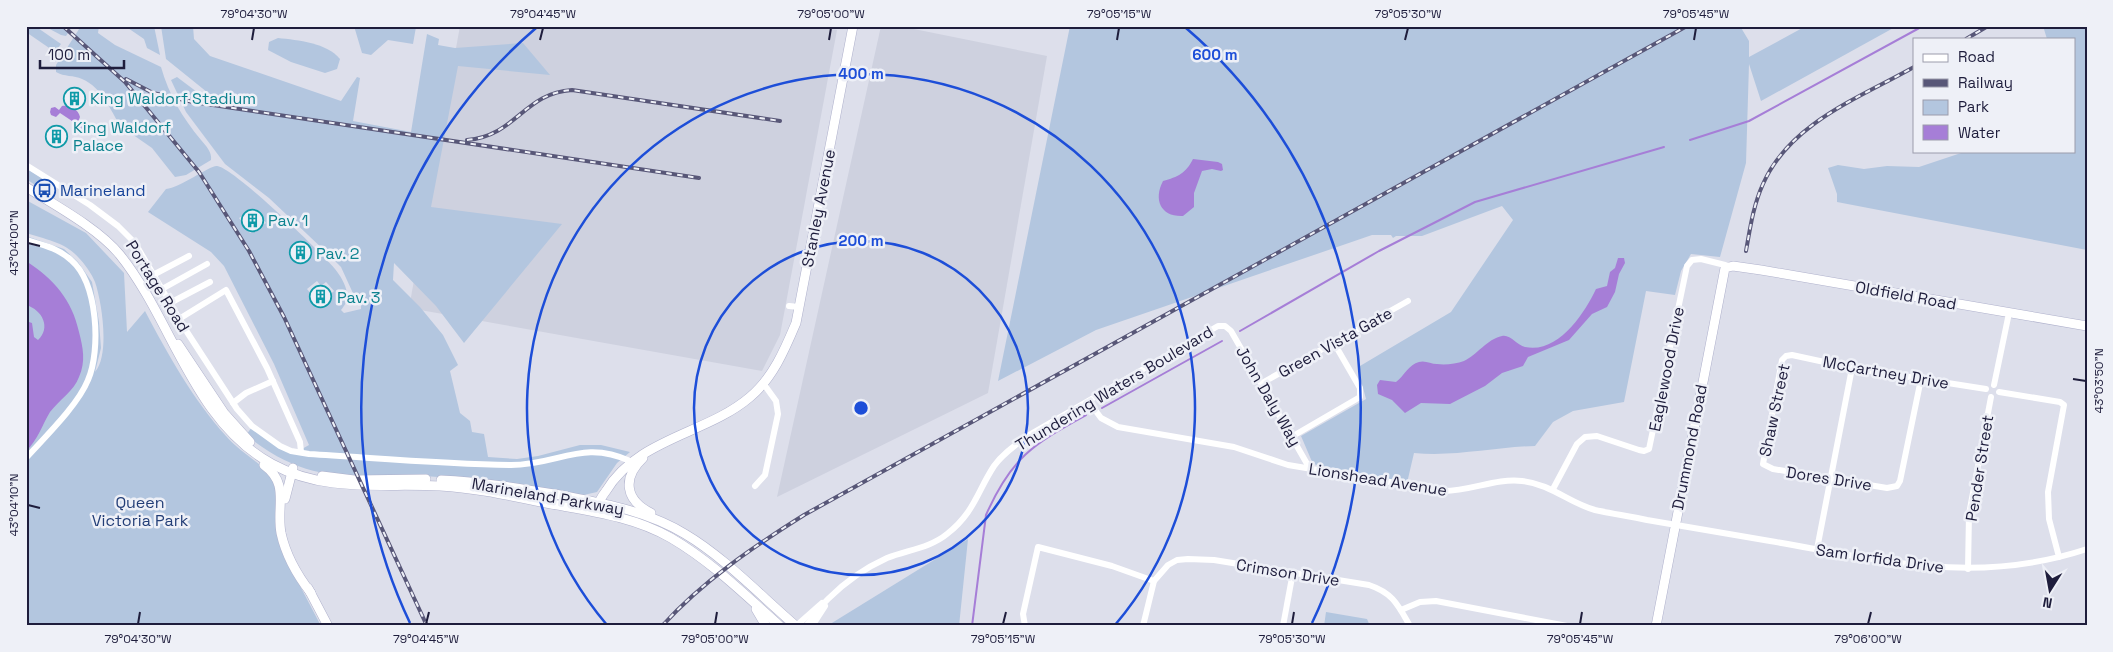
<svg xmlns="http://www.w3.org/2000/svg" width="2113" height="652" font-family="'Space Grotesk',sans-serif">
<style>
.built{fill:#ced1df}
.green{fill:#b3c6df;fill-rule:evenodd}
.water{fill:#a67ed7}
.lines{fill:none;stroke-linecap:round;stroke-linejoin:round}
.stream{stroke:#a67ed7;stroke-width:2}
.secondary-casing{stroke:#afb1cc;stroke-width:10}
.street{stroke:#fff;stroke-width:6}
.secondary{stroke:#fff;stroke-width:9}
.rail-casing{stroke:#585778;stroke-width:4}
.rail{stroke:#eef0f7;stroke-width:2;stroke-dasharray:5.5;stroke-linecap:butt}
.ticks{fill:none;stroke:#1e1d3c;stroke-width:2}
.ring{fill:none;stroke:#1d4ed8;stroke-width:2.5}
.labels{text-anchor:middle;stroke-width:5;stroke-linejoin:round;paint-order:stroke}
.culture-label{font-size:16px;fill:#0d838f;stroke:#eef0f7;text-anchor:start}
.transit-label{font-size:16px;fill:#164399;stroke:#eef0f7;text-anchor:start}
.street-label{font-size:16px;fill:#1e1d3c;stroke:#eef0f7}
.park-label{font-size:16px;fill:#233e77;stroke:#eef0f7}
.centre{fill:#1d4ed8;stroke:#eef0f7;stroke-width:2.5}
.ring-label{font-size:15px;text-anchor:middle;font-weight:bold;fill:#1d4ed8;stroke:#eef0f7;stroke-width:5;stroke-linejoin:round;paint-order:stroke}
.neatline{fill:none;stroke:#1e1d3c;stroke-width:2}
.ticks-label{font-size:12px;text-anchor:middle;fill:#1e1d3c}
</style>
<rect width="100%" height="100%" fill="#dddfeb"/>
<g class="built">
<polygon points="460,26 806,26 837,30 780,335 762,371 409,308"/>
<polygon points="881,26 899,26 1047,56 988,393 777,497"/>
</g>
<g class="green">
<polygon points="26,26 35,26 61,44 55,52 26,32"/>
<polygon points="44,26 73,26 66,36 61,35"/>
<path d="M81,26h18l-1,7 17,12 46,22c8,28 21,50 40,73 5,6 11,12 10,20l-25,15 -11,2 -23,-29 -23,-16 2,-4 -7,-5 -3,4c-11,-17 -18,-39 -39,-48 -8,-4 -18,-2 -26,-7v-7z"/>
<polygon points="125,26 154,26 160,55 147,48 144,39"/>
<path d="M161,26h32l1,13 16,17 131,45 16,-24 3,1 -7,43 58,11 16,-98 12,5 -1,6 17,3 68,-5 27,32 -92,-9 -27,141 131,17 -98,119 -28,-37 -42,-43 -1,17 27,27 23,28 15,30 -8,6 10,42 10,8 2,11 12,2 4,23 29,2 21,-3 42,-11h21l29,7 -13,11 -20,29 -18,4c-43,-6 -86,-14 -129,-18 -82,-8 -132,16 -204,-43l6,-8 43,26 14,-8 -35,-81 -50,-98 -13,-14 -63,-40 18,-23c14,-1 44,-24 51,-23 16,1 105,87 118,103 5,6 11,16 12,24 1,7 -2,12 -6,17l3,3 17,-4v-5l-4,-2 -16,-35 -14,-14 -58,-55 -44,-34 -39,-52 -15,-32 6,-3 20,15 -9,11 40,6 -62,-50zM250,211l3,5 5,-4 8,11 -16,10 -11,-15zM317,281l4,5 5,-4 8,9 -14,13 -13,-15z"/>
<polygon points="354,26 411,26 416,27 413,44 388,40 371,55 362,53"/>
<path d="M1070,26h670l9,15v16l57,-31h91l-136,75 -12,-37 -3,99 -26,94 -29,-3 -10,17 -6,24 -29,-4 -22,111 -51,9 -20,11 -18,24c-40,1 -80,11 -121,7l-7,30 -94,-19 -12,-28 65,-37 -8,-30 2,-3 91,-54 62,-92 -11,-14 -80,30h-26l-3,2 -2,-3h-19l-276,95 -98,51z"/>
<polygon points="2043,26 2087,26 2087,250 1837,202 1837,194 1828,168 1838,165 1864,169 1887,166 1919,167 1967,151 2074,151 2074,39 2047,39"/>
<path d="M278,38c20,2 49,5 62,21l-3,10 -12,4 -34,-11 -23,-12 1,-8z"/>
<polygon points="26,168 54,186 49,194 26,179"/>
<path d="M26,200l60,33 38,40 3,59 18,-21c22,42 49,90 81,125 15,17 35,27 50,43l11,82 34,65h-295v-390l38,13 14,13 14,20 7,40 2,26 -6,24c15,-17 7,-70 0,-90 -3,-8 -11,-19 -17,-25 -13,-15 -34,-18 -52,-24z"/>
<polygon points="968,539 959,626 827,626"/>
<polygon points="1326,612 1367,619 1370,626 1324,626"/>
</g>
<g class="water">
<path d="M62,106c8,-1 16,3 18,11l-2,5 5,5 -2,4h-6l-1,-5 1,-3 -15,-10 -4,4 -5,-2 -1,-3 1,-4 4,-1 4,3z"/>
<path d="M1193,159l25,3 4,2 1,6 -2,1 -9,-2 -10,2 -8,22v14l-11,9c-22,1 -30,-16 -20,-35 15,-4 23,-8 30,-22z"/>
<path d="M1618,258h6l1,5 -6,11 -4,18 -8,15 -15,7 -23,26 -41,17 -5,9 -21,7 -17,13 -35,18 -29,-1 -16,10 -13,-13 -14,-6 -1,-9 3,-5 16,2c8,-6 13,-18 23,-20 6,-2 12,2 18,2 8,1 19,0 27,-3 13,-6 23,-22 38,-25 8,-2 15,9 23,11 33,7 59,-33 71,-58l11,-3 3,-14 5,-4z"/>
<path d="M26,261c28,18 46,39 53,71 4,16 7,29 0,45 -5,14 -20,23 -29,35 -8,13 -12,28 -24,39v-130l6,2 2,14 4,3c13,-12 5,-30 -12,-35z"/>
</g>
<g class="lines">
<g class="stream">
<polyline points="1690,140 1749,121 1923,26"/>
<polyline points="1240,331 1379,251 1475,202 1664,147"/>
<polyline points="1102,408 1222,341"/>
<path d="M972,626l14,-111c25,-57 47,-71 100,-100"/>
</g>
<defs>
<g id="secondary">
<path d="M26,187c29,18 73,42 94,68 53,66 73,166 152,209 53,29 110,19 168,22 36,2 71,10 106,17 43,8 87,13 125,35 41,24 74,57 109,88"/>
<polyline points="178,344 224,413 250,442"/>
<path d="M643,458c-21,20 -18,42 8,55"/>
<path d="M264,465c26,19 12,41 17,68 5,23 16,42 30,60"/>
<polyline points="322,476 354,480 426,479"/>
<path d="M441,480c43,2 83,9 125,16 41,8 83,16 119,38 39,23 76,62 111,92"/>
<polyline points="285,499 293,468"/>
<path d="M597,508c2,-7 5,-12 9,-17 32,-53 101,-57 144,-94 23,-19 35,-48 46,-74l57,-297"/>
<polyline points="308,588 328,626"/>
<polyline points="756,609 766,626"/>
<polyline points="1656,626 1725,268 1733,266 1761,270 2087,326"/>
</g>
</defs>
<use href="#secondary" class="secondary-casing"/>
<g class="street">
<path d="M26,165l64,40 28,21 17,17 52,89 50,77 15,17 28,20 11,5 18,3c67,4 135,10 202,11 47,0 72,-26 119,-4"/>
<path d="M26,240c17,5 32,8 45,20 27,23 30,90 17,120 -10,25 -43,57 -62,78"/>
<polyline points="153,275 189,256"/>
<polyline points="162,289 207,264"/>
<polyline points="170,303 210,282"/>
<polyline points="789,306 799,307"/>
<polyline points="179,319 226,290 267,368 300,442 301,452"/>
<polyline points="1921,379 1900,481 1897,486 1887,488 1773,469 1763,464 1782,360 1786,356 1792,355 1852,368 1986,389"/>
<polyline points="1262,383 1408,301"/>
<polyline points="1994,385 2009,313"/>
<polyline points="1999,392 2060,402 2064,405 2048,492 2049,519 2059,557"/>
<path d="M1089,402l12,16 17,9 116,20 54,18 156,26c27,0 52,-13 78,-10 29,3 47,22 73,29 17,4 35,6 52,10 41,7 82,14 123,21 111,19 205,45 317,8"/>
<polyline points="233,403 246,393 273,381"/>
<polyline points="1293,436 1360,397 1360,388 1334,343"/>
<polyline points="755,486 765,475 778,414 776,401 763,383"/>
<polyline points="1553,489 1577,444 1585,437 1597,436 1639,450 1644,451 1649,449 1687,266 1692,260 1701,259 1729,266"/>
<polyline points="1817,549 1852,368"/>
<polyline points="1968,569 1969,514 1991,397"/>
<polyline points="1401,610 1420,602 1436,601 1567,626"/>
<polyline points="796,626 822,603"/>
<path d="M806,626c8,-9 14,-19 22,-27 17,-17 37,-31 59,-41 20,-8 43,-10 60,-24 27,-21 30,-42 47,-68 9,-13 23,-22 35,-31l189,-109h7l6,5 79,138"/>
<polyline points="812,626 825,606"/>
<polyline points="1025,626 1023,614 1038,547 1112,566 1154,581"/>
<path d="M1143,626l11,-45 14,-16 9,-5 11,-1 26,1 155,25c24,8 29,20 41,41"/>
<polyline points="1283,626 1293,572"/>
</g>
<use href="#secondary" class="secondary"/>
<defs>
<g id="rail">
<polyline points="63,26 125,82 199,172 249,251 284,317 427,626"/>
<polyline points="1966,39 1988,26"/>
<polyline points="126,79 153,93 193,102 699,178"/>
<path d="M467,140c49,-4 57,-47 105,-50l208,31"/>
<path d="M1746,251c4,-22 7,-45 17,-67 27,-61 96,-86 151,-117"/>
<path d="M662,626c41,-45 91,-79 142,-111l883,-489"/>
</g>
</defs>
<use href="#rail" class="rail-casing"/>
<use href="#rail" class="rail"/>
</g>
<path class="ticks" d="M252,40l2,-12M540,40l3,-12M829,40l2,-12M1117,40l2,-12M1405,40l3,-12M1694,40l2,-12M28,243l12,3M2073,379l13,2M28,505l12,3M138,624l2,-12M426,624l3,-12M715,624l2,-12M1003,624l3,-12M1292,624l2,-12M1580,624l2,-12M1868,624l3,-12"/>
<g class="ring">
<circle cx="861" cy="408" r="167"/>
<path d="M607 625A334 334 0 1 1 1115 625"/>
<path d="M410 623A500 500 0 0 1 536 28M1186 28A500 500 0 0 1 1312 623"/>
</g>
<defs>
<symbol id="building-ring" viewBox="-11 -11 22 22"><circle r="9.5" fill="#eef0f7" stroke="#0f9aa8" stroke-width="1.5"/><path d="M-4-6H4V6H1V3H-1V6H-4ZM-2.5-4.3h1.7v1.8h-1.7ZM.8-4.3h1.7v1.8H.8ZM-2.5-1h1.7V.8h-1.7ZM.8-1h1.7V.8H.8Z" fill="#0f9aa8"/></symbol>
<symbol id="bus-ring" viewBox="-11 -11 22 22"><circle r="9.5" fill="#eef0f7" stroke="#1a4fb4" stroke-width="1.5"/><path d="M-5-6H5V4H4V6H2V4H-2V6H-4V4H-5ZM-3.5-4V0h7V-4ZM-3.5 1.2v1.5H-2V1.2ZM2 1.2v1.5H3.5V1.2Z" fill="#1a4fb4"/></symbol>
</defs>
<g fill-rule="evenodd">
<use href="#building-ring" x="62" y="86" width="25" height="25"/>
<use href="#building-ring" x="44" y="124" width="25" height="25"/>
<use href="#bus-ring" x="32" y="178" width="25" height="25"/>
<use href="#building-ring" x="240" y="208" width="25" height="25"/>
<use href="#building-ring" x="288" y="240" width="25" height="25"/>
<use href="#building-ring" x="308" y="284" width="25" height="25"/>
</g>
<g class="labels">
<g class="culture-label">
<text x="90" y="104">King Waldorf Stadium</text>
<text x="73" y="133">King Waldorf<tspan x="73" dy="18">Palace</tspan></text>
<text x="268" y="226">Pav. 1</text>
<text x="316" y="259">Pav. 2</text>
<text x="337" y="303">Pav. 3</text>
</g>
<g class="transit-label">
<text x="60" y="196">Marineland</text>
</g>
<g class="street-label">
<text transform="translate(818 208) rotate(-79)" y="6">Stanley Avenue</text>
<text transform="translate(158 286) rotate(58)" y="6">Portage Road</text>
<text transform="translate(1906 295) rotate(10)" y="6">Oldfield Road</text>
<text transform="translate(1335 342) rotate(-29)" y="6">Green Vista Gate</text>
<text transform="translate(1666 369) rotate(-79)" y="6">Eaglewood Drive</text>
<text transform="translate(1886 372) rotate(10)" y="6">McCartney Drive</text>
<text transform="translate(1114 388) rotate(-31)" y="6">Thundering Waters Boulevard</text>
<text transform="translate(1269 396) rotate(60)" y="6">John Daly Way</text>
<text transform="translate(1774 410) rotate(-78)" y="6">Shaw Street</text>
<text transform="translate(1689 447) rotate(-79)" y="6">Drummond Road</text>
<text transform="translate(1979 468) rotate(-81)" y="6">Pender Street</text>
<text transform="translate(1829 478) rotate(9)" y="6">Dores Drive</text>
<text transform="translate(1378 479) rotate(9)" y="6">Lionshead Avenue</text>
<text transform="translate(548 496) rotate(10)" y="6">Marineland Parkway</text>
<text transform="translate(1880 558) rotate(8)" y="6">Sam Iorfida Drive</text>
<text transform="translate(1288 572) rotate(9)" y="6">Crimson Drive</text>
</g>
<g class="park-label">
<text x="140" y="508">Queen<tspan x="140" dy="18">Victoria Park</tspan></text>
</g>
</g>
<circle cx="861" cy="408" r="8" class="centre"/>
<g class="ring-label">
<text x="1215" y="60">600 m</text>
<text x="861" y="79">400 m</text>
<text x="861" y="246">200 m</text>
</g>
<rect width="2113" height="652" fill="none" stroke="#eef0f7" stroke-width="55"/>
<rect x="1913" y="38" width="162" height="115" fill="#eef0f7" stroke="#9b9cac"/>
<rect x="1923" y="54" width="25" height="8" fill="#ffffff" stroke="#9b9cac"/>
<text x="1958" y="62" font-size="15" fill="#1e1d3c">Road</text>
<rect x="1923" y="79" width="25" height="8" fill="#585778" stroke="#9b9cac"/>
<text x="1958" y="88" font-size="15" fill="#1e1d3c">Railway</text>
<rect x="1923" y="100" width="25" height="15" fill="#b3c6df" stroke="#9b9cac"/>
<text x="1958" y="112" font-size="15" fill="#1e1d3c">Park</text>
<rect x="1923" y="125" width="25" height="15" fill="#a67ed7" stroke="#9b9cac"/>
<text x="1958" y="138" font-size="15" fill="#1e1d3c">Water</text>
<g transform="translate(2050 590) rotate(191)" stroke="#eef0f7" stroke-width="4" paint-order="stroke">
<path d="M0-4L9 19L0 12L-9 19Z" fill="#1e1d3c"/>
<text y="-8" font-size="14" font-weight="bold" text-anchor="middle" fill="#1e1d3c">N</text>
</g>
<path d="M40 60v8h84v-8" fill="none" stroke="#1e1d3c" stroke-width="2.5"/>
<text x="48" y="60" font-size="15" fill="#1e1d3c" stroke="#eef0f7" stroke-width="4" paint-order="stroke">100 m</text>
<rect x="28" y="28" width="2058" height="596" class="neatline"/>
<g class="ticks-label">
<text x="254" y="18">79°04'30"W</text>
<text x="543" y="18">79°04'45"W</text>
<text x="831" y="18">79°05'00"W</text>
<text x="1119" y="18">79°05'15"W</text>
<text x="1408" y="18">79°05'30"W</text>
<text x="1696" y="18">79°05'45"W</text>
<text transform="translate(14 243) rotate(-90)" y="4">43°04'00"N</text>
<text transform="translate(2099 381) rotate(-90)" y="4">43°03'50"N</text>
<text transform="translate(14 505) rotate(-90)" y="4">43°04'10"N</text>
<text x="138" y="643">79°04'30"W</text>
<text x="426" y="643">79°04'45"W</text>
<text x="715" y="643">79°05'00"W</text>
<text x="1003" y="643">79°05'15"W</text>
<text x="1292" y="643">79°05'30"W</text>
<text x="1580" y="643">79°05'45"W</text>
<text x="1868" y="643">79°06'00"W</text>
</g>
</svg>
